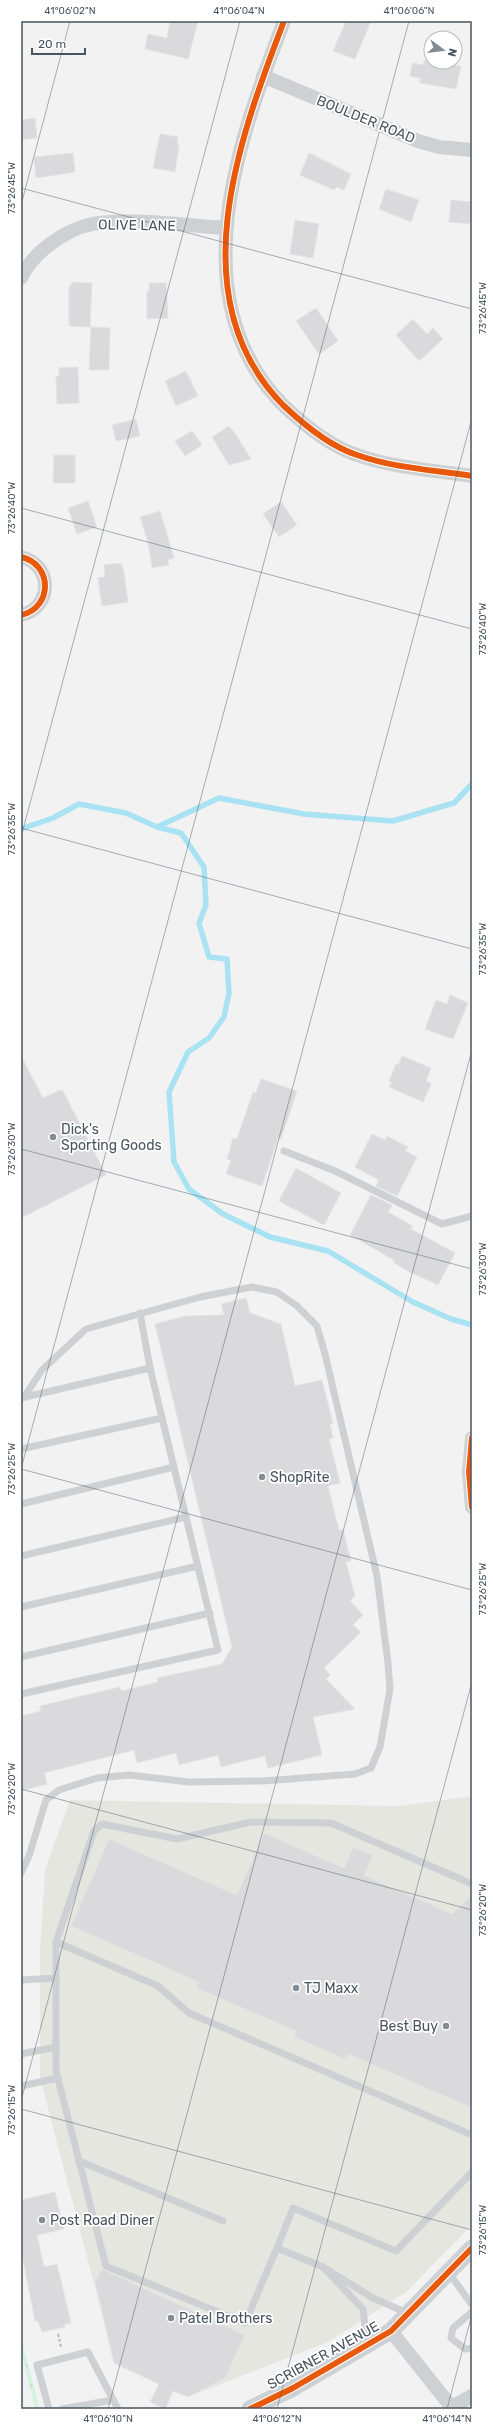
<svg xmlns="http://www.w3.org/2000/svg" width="493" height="2430" font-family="Rubik,sans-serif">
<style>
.commercial{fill:#e6e6e1}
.grass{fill:url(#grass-tufts)}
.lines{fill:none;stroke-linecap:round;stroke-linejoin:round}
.stream{stroke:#a9e2f2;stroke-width:5.5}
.building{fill:#dadadc;stroke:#e4e4e5}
.path{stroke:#bbc8c4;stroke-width:2.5;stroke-dasharray:3 2;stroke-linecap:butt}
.service{stroke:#ced1d3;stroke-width:7}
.minor{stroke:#ced1d3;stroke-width:14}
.tertiary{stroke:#ced1d3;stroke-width:17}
.cycleway-casing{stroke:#fff;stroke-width:8}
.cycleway{stroke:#e8590c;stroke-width:6}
.ticks{fill:none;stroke:#485460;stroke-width:1;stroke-opacity:0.45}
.poi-dot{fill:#848b93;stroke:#fff;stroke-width:1.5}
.labels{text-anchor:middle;stroke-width:3.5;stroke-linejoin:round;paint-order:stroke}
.street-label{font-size:14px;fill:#485460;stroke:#fff}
.poi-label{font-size:14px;fill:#485460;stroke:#fff;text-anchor:start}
.neatline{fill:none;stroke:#485460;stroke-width:1.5}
.ticks-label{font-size:10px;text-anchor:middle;fill:#485460}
</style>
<defs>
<pattern id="grass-tufts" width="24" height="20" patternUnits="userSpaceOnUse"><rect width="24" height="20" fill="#d6f3e1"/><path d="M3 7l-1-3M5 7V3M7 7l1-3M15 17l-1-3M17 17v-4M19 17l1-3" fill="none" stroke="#b9d2c4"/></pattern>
</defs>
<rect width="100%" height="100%" fill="#f3f2f2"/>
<polygon class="commercial" points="472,1796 472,2225 406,2292 328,2342 188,2397 115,2364 40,2078 40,1951 45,1870 70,1800 399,1806"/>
<polygon class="grass" points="21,2326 22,2342 40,2409 35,2409 21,2352"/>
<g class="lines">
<g class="stream">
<polyline points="157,827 219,798 304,814 393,821 454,803 472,784"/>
<polyline points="21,829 53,818 79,804 126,813 157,827 181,833 204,867 206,905 199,923 209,957 227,959 229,993 224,1017 209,1038 188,1052 169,1092 174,1162 189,1189 223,1214 270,1237 328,1251 413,1302 451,1319 472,1325"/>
</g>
</g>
<g class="building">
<polygon points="170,21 198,21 188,59 145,49 148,34 167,38"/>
<polygon points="346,21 371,21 355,59 333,51"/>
<polygon points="424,60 461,66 456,89 420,83 420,78 410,76 412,63 423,65"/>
<polygon points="35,118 37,138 21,140 21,120"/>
<polygon points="160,134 178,137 177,144 179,145 175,172 153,168"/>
<polygon points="73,153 75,172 36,178 34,157"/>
<polygon points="309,153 351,174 344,190 336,187 334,190 300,175"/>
<polygon points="386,189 419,200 411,222 379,209"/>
<polygon points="451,200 472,202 472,224 449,222"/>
<polygon points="295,220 319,224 313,258 290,254"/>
<polygon points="73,282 92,283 90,327 69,326 69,288"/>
<polygon points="149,283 166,283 168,318 147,319 147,291 149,291"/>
<polygon points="316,308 338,341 319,354 296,321"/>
<polygon points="413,319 427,334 433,328 443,339 419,361 396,335"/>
<polygon points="91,327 110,328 109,370 89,370"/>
<polygon points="78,367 79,403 57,404 56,376 59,376 59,368"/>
<polygon points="186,371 198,396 176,406 165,381"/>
<polygon points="136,419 140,436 116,441 112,425"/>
<polygon points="229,426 236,435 251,459 229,465 212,437"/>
<polygon points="192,431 202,445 185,456 175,441"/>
<polygon points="54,455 75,455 75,483 53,483"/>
<polygon points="88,501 97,527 77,534 68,508"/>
<polygon points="281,502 297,525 279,537 263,514"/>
<polygon points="160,511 174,558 168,560 169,565 152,568 148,542 140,517"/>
<polygon points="121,563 121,567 123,567 128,602 102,606 98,578 105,577 104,565"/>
<polygon points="450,995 468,1003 453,1039 425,1029 436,1000 447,1004"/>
<polygon points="21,1056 43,1098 60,1090 63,1091 106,1175 21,1218"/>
<polygon points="402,1056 431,1068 426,1081 431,1084 423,1102 389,1087 392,1082 389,1081 396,1064 398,1065"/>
<polygon points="261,1079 297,1091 281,1139 278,1138 262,1186 226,1174 231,1160 227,1159 233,1138 237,1139 253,1092 256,1093"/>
<polygon points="372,1134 385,1140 387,1136 408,1147 405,1151 417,1157 397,1196 376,1186 379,1180 355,1167"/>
<polygon points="296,1168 341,1193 324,1225 279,1201"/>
<polygon points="371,1195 392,1205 388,1212 413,1226 411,1229 455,1253 438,1285 406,1270 393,1262 394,1260 350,1235"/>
<polygon points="246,1298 250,1313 281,1324 295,1386 322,1380 333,1423 330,1424 333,1438 329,1439 340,1483 328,1486 339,1530 343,1530 351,1561 346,1562 355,1596 350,1601 363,1615 353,1625 361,1632 324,1668 330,1675 326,1679 355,1709 313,1717 322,1755 268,1768 265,1756 221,1767 218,1755 179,1765 176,1753 137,1763 134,1750 44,1773 47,1784 21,1791 21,1716 41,1711 40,1706 120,1687 121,1691 158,1682 157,1678 222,1664 232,1647 155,1324 186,1316 224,1315 221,1304"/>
<polygon points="264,1833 344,1868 353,1847 373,1855 364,1875 452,1914 472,1895 472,2108 348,2054 345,2059 294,2037 296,2031 196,1988 199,1982 71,1926 109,1839 237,1895"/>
<polygon points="55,2192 64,2229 37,2235 44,2267 57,2264 71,2323 65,2324 65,2327 42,2332 38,2321 35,2321 21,2250 21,2200"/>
<polygon points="102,2269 245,2335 225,2378 188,2397 173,2391 165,2409 150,2402 159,2384 114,2363 95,2282"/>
</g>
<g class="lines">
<polyline class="path" points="58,2334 61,2347"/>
<g class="service">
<polyline points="284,1151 335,1171 442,1224 472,1216"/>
<polyline points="140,1313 150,1368"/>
<polyline points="21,1449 162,1418"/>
<polyline points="21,1504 174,1467"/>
<polyline points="21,1556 186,1517"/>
<polyline points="21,1607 198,1566"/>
<polyline points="21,1657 210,1613"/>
<polyline points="21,1694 218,1650 150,1368 21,1398"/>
<polyline points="21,1873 29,1856 46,1800 59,1790 97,1778 129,1775 189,1782 263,1781 355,1774 371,1768 380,1747 390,1689 388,1663 377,1576 325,1354 317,1326 297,1306 277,1292 252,1287 200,1297 86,1329 42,1370 24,1397"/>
<polyline points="56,1942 158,1986 189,2013 472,2135"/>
<polyline points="21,1980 56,1978"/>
<polyline points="21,2054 56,2047"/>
<polyline points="21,2086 58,2078"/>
<polyline points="79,2161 223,2221"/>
<polyline points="277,2248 293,2208 396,2251 472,2172"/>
<polyline points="323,2267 277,2248 245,2323 106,2266 56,2071 56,1942 94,1831 102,1824 177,1839 251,1822 331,1823 472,1884"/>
<polyline points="449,2273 472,2305"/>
<polyline points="472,2312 453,2328 451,2338 465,2349 472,2348"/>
<polyline points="367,2343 363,2309 323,2267 373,2298 407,2313"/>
<polyline points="49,2409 37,2365 88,2352 118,2409"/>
<polyline points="62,2409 113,2400"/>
</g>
<g class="minor">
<path d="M284,21c-45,118 -105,278 -1,384 21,20 46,41 74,50 37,13 76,15 115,21"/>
<polyline points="263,76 418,141 439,147 472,150"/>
<path d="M21,278c12,-26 44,-48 71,-54 36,-7 96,2 134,4"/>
<path d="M21,557c32,7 32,51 0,58"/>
<polyline points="472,1438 469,1472 472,1507"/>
<polyline points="391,2331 453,2409"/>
<polyline points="452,2407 472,2396"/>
</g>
<polyline class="tertiary" points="250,2409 293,2388 391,2331 472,2248"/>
<defs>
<g id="cycleway">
<path d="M284,21c-45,118 -105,278 -1,384 21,20 46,41 74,50 37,13 76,15 115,21"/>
<path d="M21,557c32,7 32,51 0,58"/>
<polyline points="472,1438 469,1472 472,1507"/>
<polyline points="250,2409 293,2388 391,2331 472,2248"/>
</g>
</defs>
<use href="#cycleway" class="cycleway-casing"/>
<use href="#cycleway" class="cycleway"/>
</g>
<path class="ticks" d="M21,188l451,121M21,205l49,-184M21,508l451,121M21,828l451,121M21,837l219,-816M21,1149l451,120M21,1469l451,121M21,1469l388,-1448M21,1789l451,121M21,2101l451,-1683M21,2109l451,121M108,2409l364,-1359M277,2409l195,-727M447,2409l25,-95"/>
<g class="poi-dot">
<circle cx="53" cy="1137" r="4"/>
<circle cx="262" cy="1477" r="4"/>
<circle cx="296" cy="1988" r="4"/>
<circle cx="446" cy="2026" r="4"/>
<circle cx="42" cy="2220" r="4"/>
<circle cx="171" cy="2318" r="4"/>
</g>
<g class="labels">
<g class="street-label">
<text transform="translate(366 119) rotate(22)" y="5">BOULDER ROAD</text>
<text transform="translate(137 225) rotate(1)" y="5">OLIVE LANE</text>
<text transform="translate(323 2355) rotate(-29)" y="5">SCRIBNER AVENUE</text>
</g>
<g class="poi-label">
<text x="61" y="1134">Dick's<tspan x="61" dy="16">Sporting Goods</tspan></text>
<text x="270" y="1482">ShopRite</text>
<text x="304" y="1993">TJ Maxx</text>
<text x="438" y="2031" text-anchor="end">Best Buy</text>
<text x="50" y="2225">Post Road Diner</text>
<text x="179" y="2323">Patel Brothers</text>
</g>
</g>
<rect width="493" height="2430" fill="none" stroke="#ffffff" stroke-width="44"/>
<g transform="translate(443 50) rotate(105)"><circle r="19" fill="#ffffff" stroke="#b6bbbf"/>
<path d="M0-3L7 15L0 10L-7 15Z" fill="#848b93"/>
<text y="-6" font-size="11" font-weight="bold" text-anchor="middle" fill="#485460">N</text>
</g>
<path d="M32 48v6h53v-6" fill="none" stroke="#485460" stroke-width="2"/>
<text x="38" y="48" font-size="12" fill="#485460" stroke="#ffffff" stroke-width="3" paint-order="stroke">20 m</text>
<rect x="22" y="22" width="449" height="2386" class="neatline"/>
<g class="ticks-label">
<text x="70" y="14">41°06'02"N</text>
<text x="239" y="14">41°06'04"N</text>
<text x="409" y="14">41°06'06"N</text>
<text transform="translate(11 188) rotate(-90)" y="4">73°26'45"W</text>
<text transform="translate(482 308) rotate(-90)" y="4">73°26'45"W</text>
<text transform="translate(11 508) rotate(-90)" y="4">73°26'40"W</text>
<text transform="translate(482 629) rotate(-90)" y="4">73°26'40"W</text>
<text transform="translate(11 829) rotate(-90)" y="4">73°26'35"W</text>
<text transform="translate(482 949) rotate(-90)" y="4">73°26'35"W</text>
<text transform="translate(11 1149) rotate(-90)" y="4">73°26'30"W</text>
<text transform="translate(482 1269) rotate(-90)" y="4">73°26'30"W</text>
<text transform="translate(11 1469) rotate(-90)" y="4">73°26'25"W</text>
<text transform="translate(482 1589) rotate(-90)" y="4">73°26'25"W</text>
<text transform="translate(11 1789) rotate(-90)" y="4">73°26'20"W</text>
<text transform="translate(482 1910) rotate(-90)" y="4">73°26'20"W</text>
<text transform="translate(11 2110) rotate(-90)" y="4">73°26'15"W</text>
<text transform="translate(482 2230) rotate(-90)" y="4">73°26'15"W</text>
<text x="108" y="2422">41°06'10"N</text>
<text x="277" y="2422">41°06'12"N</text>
<text x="447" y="2422">41°06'14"N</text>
</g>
</svg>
